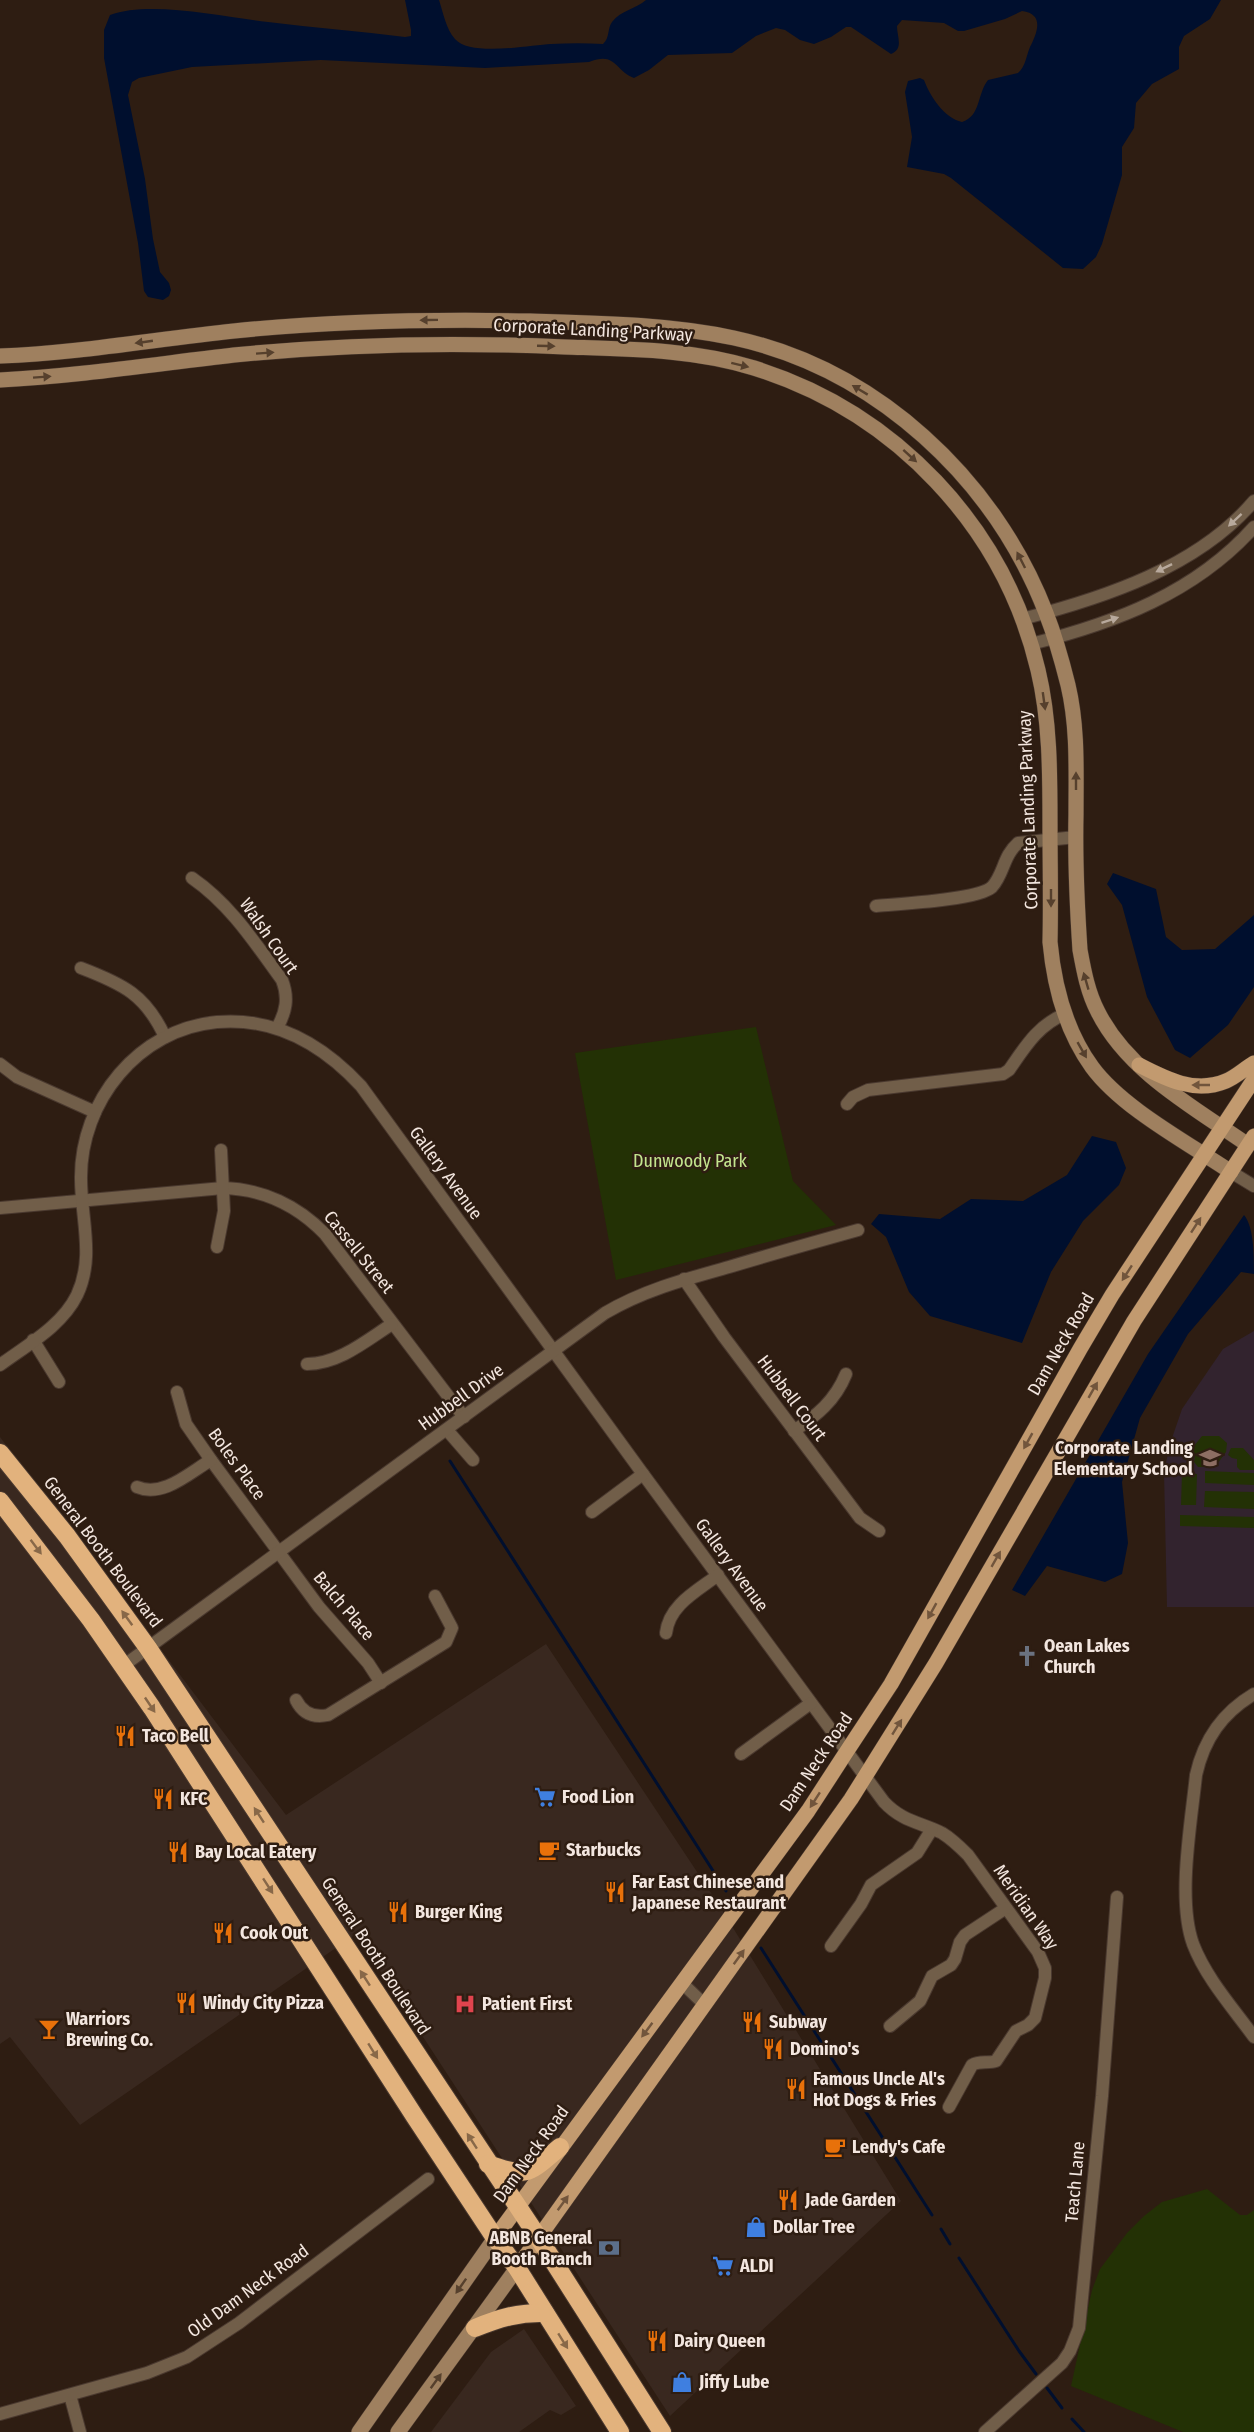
<svg xmlns="http://www.w3.org/2000/svg" width="1254" height="2432" font-family="'Fira Sans Condensed',sans-serif">
<style>
.commercial{fill:#39281f}
.education{fill:#32232e}
.green{fill:#233105}
.water{fill:#000f2e}
.lines{fill:none;stroke-linecap:round;stroke-linejoin:round}
.stream{stroke:#000f2e;stroke-width:3}
.street-casing{stroke:#4a392f;stroke-width:14}
.secondary-casing{stroke:#4a392f;stroke-width:16}
.primary-casing{stroke:#4a392f;stroke-width:16}
.highway-casing{stroke:#4a392f;stroke-width:20}
.street{stroke:#715e49;stroke-width:12}
.secondary{stroke:#9f805f;stroke-width:15}
.primary{stroke:#c29a6f;stroke-width:15}
.highway{stroke:#e2b27d;stroke-width:18}
.oneway{fill:#56402d}
.oneway2{fill:#b8a99c}
.oneway3{fill:#71553c}
.oneway4{fill:#886848}
.labels{text-anchor:middle;stroke-width:5;stroke-linejoin:round;paint-order:stroke}
.street-label{font-size:18px;fill:#f3e6df;stroke:#2e1d12}
.park-label{font-size:18px;fill:#c3e58e;stroke:#2e1d12}
.poi-label{font-size:18px;font-weight:bold;fill:#f3e6df;stroke:#2e1d12;text-anchor:start}
</style>
<rect width="100%" height="100%" fill="#2e1d12"/>
<g class="commercial">
<polygon points="0,1437 286,1815 546,1644 719,1905 901,2201 670,2416 356,1934 80,2125 10,2037 0,2044"/>
<polygon points="524,2329 576,2406 561,2415 550,2410 519,2432 431,2432 491,2352"/>
</g>
<polygon class="education" points="1254,1331 1254,1607 1167,1607 1164,1472 1170,1444 1182,1409 1223,1349"/>
<g class="green">
<polygon points="756,1027 793,1181 836,1225 616,1280 575,1053"/>
<polygon points="1202,1436 1219,1436 1227,1443 1226,1452 1215,1467 1198,1467 1194,1462 1195,1456 1190,1451"/>
<polygon points="1231,1448 1243,1448 1254,1460 1254,1470 1240,1470 1237,1467 1237,1459 1232,1458 1228,1455"/>
<polygon points="1205,1471 1254,1473 1254,1485 1205,1483"/>
<polygon points="1182,1473 1197,1474 1196,1505 1181,1505"/>
<polygon points="1205,1491 1254,1492 1254,1509 1204,1507"/>
<polygon points="1180,1515 1254,1517 1254,1528 1180,1526"/>
<polygon points="1207,2189 1240,2215 1247,2215 1254,2210 1254,2432 1183,2432 1071,2386 1092,2290 1100,2269 1127,2233 1144,2216 1162,2202"/>
</g>
<g class="water">
<path d="M405,0h34c4,12 7,29 16,39 15,18 75,6 96,5 18,-1 35,-1 52,0 7,-6 4,-15 9,-22 9,-12 24,-13 34,-22h575l-11,19 -26,17 -5,11v22l-27,15 -16,19 -2,25 -12,19v28l-20,69 -6,13 -13,12 -20,-1 -112,-90 -7,-4 -37,-7 5,-30 -7,-45 3,-11 12,-3 4,2c6,16 20,38 38,42 19,-6 15,-28 26,-42l30,-7c8,-7 8,-17 12,-26 7,-14 15,-33 -8,-36l-17,8 -41,12h-6l-14,-8 -42,-3 -5,6c0,11 7,23 -6,28l-40,-27h-5l-15,10 -17,7 -14,-4 -15,-10 -9,-2 -20,8 -24,17 -64,2 -19,15 -15,8c-20,-8 -18,-27 -45,-16l-104,6 -164,-8 -129,7 -53,11 -7,4 -4,13 17,84 8,60 7,33 9,11 2,7 -2,6 -6,4 -15,-3 -4,-6 -6,-48 -34,-185v-28l6,-15c40,-15 114,2 158,7 46,6 92,9 137,15l6,-1v-6z"/>
<polygon points="1113,873 1156,889 1166,937 1182,950 1215,949 1254,915 1254,987 1228,1025 1190,1058 1175,1050 1147,997 1122,905 1107,884"/>
<polygon points="1092,1136 1116,1142 1126,1168 1119,1185 1083,1221 1051,1272 1022,1343 930,1316 909,1292 886,1237 871,1224 879,1214 940,1219 971,1199 1023,1201 1067,1175"/>
<path d="M1244,1215c10,12 10,40 10,59l-13,-2 -53,62 -48,84 -18,64 6,61 -6,31 -17,8 -58,-16 -22,30 -13,-6 136,-236z"/>
</g>
<g class="lines">
<g class="stream">
<polyline points="450,1461 726,1891"/>
<polyline points="761,1948 932,2215"/>
<polyline points="941,2229 950,2244"/>
<polyline points="959,2258 1019,2351 1036,2374"/>
<polyline points="1047,2388 1062,2408"/>
<polyline points="1072,2419 1084,2432"/>
</g>
<defs>
<g id="street">
<path d="M1022,619c82,-21 176,-52 232,-118"/>
<path d="M1031,644c84,-21 164,-51 223,-117"/>
<path d="M192,878c39,27 63,65 90,102 7,18 4,32 -5,48"/>
<path d="M876,906c23,-2 102,-6 116,-19 12,-13 11,-31 26,-44l58,-6"/>
<path d="M81,968c42,16 65,27 84,69"/>
<polyline points="0,1064 17,1077 95,1112"/>
<path d="M847,1104l6,-7 15,-7 135,-16 6,-4c16,-23 29,-45 56,-56"/>
<polyline points="1231,1172 1254,1186"/>
<path d="M0,1208l223,-20c40,1 75,18 102,46l139,183"/>
<polyline points="217,1247 224,1211 221,1150"/>
<polyline points="684,1279 724,1337 860,1518 879,1531"/>
<polyline points="33,1340 59,1382"/>
<path d="M307,1364c32,0 60,-24 85,-40"/>
<path d="M0,1365c27,-20 62,-39 77,-70 18,-38 4,-76 4,-116 -1,-78 58,-150 136,-157 58,-5 106,23 144,64l282,388 241,328c19,20 36,20 58,31 10,6 18,14 26,22l70,97 7,16v10l-10,40 -7,7 -12,6 -20,30c-8,3 -16,-1 -24,4l-23,42"/>
<polyline points="177,1392 186,1424 211,1460 319,1607 368,1663 381,1683"/>
<polyline points="447,1430 473,1460"/>
<path d="M794,1431c23,-16 41,-30 52,-57"/>
<path d="M137,1487c26,11 52,-14 74,-27"/>
<polyline points="592,1512 643,1474"/>
<path d="M666,1633c3,-28 31,-42 52,-58"/>
<path d="M123,1666l482,-353c39,-23 81,-34 124,-46 43,-13 86,-25 129,-37"/>
<path d="M1254,1694c-32,19 -50,45 -58,81 -5,49 -19,124 -3,169 13,34 40,64 61,93"/>
<path d="M296,1700c7,14 18,18 32,15l118,-73 6,-14 -17,-32"/>
<polyline points="741,1754 811,1703"/>
<polyline points="831,1946 861,1904 871,1885 917,1853 932,1829"/>
<polyline points="682,1983 705,2005"/>
<polyline points="890,2026 920,2001 932,1976 951,1965 955,1959 960,1942 965,1935 1006,1908"/>
<polyline points="70,2395 80,2432"/>
<polyline points="0,2414 147,2373 187,2357 239,2323 428,2179"/>
<polyline points="985,2432 1062,2363 1070,2351 1079,2328 1102,2096 1117,1897"/>
</g>
<g id="secondary">
<path d="M0,356c79,-3 156,-17 234,-25 98,-10 197,-12 296,-10 67,2 138,3 204,17 142,31 260,140 312,275 9,23 16,48 22,72 10,42 8,86 8,129 -1,45 1,91 4,136 4,22 8,43 18,62 30,60 97,96 150,133"/>
<path d="M0,380c79,-4 156,-16 234,-25 110,-11 220,-13 331,-8 63,2 128,2 189,21 141,44 250,158 284,302 12,50 12,103 12,154 0,39 1,78 0,118 4,43 16,89 42,125 30,41 96,76 139,105"/>
<polyline points="359,2432 495,2238"/>
<polyline points="398,2432 517,2268"/>
</g>
<g id="primary">
<path d="M1139,1065c27,14 56,29 87,16 10,-4 18,-12 28,-18"/>
<polyline points="495,2238 808,1811 847,1751 891,1684 1080,1349 1112,1295 1254,1079"/>
<polyline points="517,2268 851,1799 936,1663 1134,1321 1254,1136"/>
</g>
<g id="highway">
<polyline points="0,1453 67,1536 148,1648 538,2237 662,2432"/>
<polyline points="0,1501 91,1620 152,1708 415,2117 495,2238 517,2268 620,2432"/>
<path d="M488,2164c40,15 41,9 72,-17"/>
<path d="M475,2328c25,-10 44,-16 70,-15"/>
</g>
</defs>
<use href="#street" class="street-casing"/>
<use href="#secondary" class="secondary-casing"/>
<use href="#primary" class="primary-casing"/>
<use href="#highway" class="highway-casing"/>
<use href="#street" class="street"/>
<use href="#secondary" class="secondary"/>
<use href="#primary" class="primary"/>
<use href="#highway" class="highway"/>
</g>
<defs><path id="oneway-solid" d="M-6-.8H1V-3.2L6.5 0L1 3.2V.8H-6Z" transform="scale(1.5)"/></defs>
<g class="oneway">
<use href="#oneway-solid" transform="translate(429 320) rotate(179)"/>
<use href="#oneway-solid" transform="translate(144 342) rotate(172)"/>
<use href="#oneway-solid" transform="translate(546 346) rotate(2)"/>
<use href="#oneway-solid" transform="translate(265 353) rotate(-4)"/>
<use href="#oneway-solid" transform="translate(740 365) rotate(14)"/>
<use href="#oneway-solid" transform="translate(42 377) rotate(-4)"/>
<use href="#oneway-solid" transform="translate(860 390) rotate(-149)"/>
<use href="#oneway-solid" transform="translate(910 456) rotate(42)"/>
<use href="#oneway-solid" transform="translate(1021 560) rotate(-117)"/>
<use href="#oneway-solid" transform="translate(1044 701) rotate(82)"/>
<use href="#oneway-solid" transform="translate(1076 781) rotate(-90)"/>
<use href="#oneway-solid" transform="translate(1051 898) rotate(90)"/>
<use href="#oneway-solid" transform="translate(1086 981) rotate(-106)"/>
<use href="#oneway-solid" transform="translate(1082 1050) rotate(60)"/>
<use href="#oneway-solid" transform="translate(461 2286) rotate(125)"/>
<use href="#oneway-solid" transform="translate(436 2381) rotate(-54)"/>
</g>
<g class="oneway2">
<use href="#oneway-solid" transform="translate(1235 520) rotate(137)"/>
<use href="#oneway-solid" transform="translate(1164 568) rotate(154)"/>
<use href="#oneway-solid" transform="translate(1110 620) rotate(-18)"/>
</g>
<g class="oneway3">
<use href="#oneway-solid" transform="translate(1201 1085) rotate(-180)"/>
<use href="#oneway-solid" transform="translate(1196 1225) rotate(-57)"/>
<use href="#oneway-solid" transform="translate(1127 1273) rotate(123)"/>
<use href="#oneway-solid" transform="translate(1093 1390) rotate(-60)"/>
<use href="#oneway-solid" transform="translate(1028 1441) rotate(119)"/>
<use href="#oneway-solid" transform="translate(996 1559) rotate(-60)"/>
<use href="#oneway-solid" transform="translate(932 1611) rotate(119)"/>
<use href="#oneway-solid" transform="translate(897 1727) rotate(-58)"/>
<use href="#oneway-solid" transform="translate(815 1800) rotate(123)"/>
<use href="#oneway-solid" transform="translate(739 1957) rotate(-54)"/>
<use href="#oneway-solid" transform="translate(647 2030) rotate(127)"/>
<use href="#oneway-solid" transform="translate(563 2203) rotate(-54)"/>
</g>
<g class="oneway4">
<use href="#oneway-solid" transform="translate(36 1547) rotate(53)"/>
<use href="#oneway-solid" transform="translate(127 1618) rotate(-126)"/>
<use href="#oneway-solid" transform="translate(150 1705) rotate(56)"/>
<use href="#oneway-solid" transform="translate(259 1815) rotate(-123)"/>
<use href="#oneway-solid" transform="translate(268 1886) rotate(57)"/>
<use href="#oneway-solid" transform="translate(365 1978) rotate(-123)"/>
<use href="#oneway-solid" transform="translate(373 2051) rotate(58)"/>
<use href="#oneway-solid" transform="translate(472 2141) rotate(-123)"/>
<use href="#oneway-solid" transform="translate(563 2341) rotate(58)"/>
</g>
<defs>
<symbol id="school-bare" viewBox="-9 -9 18 18"><path d="M0-5L7-2L0 1L-7-2ZM-4 1L0 2.5L4 1V4Q0 6-4 4Z" fill="#8d6e63" stroke="#2e1d12" stroke-width="2.5" paint-order="stroke"/></symbol>
<symbol id="church-bare" viewBox="-9 -9 18 18"><path d="M-1.2-6h2.4v3.5h3.3v2.4h-3.3V6h-2.4V-.1h-3.3v-2.4h3.3Z" fill="#6b7280" stroke="#2e1d12" stroke-width="2.5" paint-order="stroke"/></symbol>
<symbol id="restaurant-bare" viewBox="-9 -9 18 18"><path d="M-5-6h1v4h1v-4h1v4h1v-4h1v5L-1.5 .5V6h-2V.5L-5-1ZM5-6V6H3V1.5H1.5Q1.5-4 5-6Z" fill="#e8710a" stroke="#2e1d12" stroke-width="2.5" paint-order="stroke"/></symbol>
<symbol id="supermarket-bare" viewBox="-9 -9 18 18"><path d="M-6-5.5h2.5l.6 2H6L4.5 2H-2.5L-4.4-4H-6ZM-1.5 3.2a1.3 1.3 0 1 0 .1 0ZM3 3.2a1.3 1.3 0 1 0 .1 0Z" fill="#3f7fe0" stroke="#2e1d12" stroke-width="2.5" paint-order="stroke"/></symbol>
<symbol id="cafe-bare" viewBox="-9 -9 18 18"><path d="M-5.5-4.5H6V0H3Q3 3.5 0 3.5H-2.5Q-5.5 3.5-5.5 0ZM3-3.2v2h1.7v-2ZM-6 4.5H4V6H-6Z" fill="#e8710a" stroke="#2e1d12" stroke-width="2.5" paint-order="stroke"/></symbol>
<symbol id="hospital-bare" viewBox="-9 -9 18 18"><path d="M-5-5h3v3.5h4V-5h3V5h-3V1.5h-4V5h-3Z" fill="#e0444e" stroke="#2e1d12" stroke-width="2.5" paint-order="stroke"/></symbol>
<symbol id="bar-bare" viewBox="-9 -9 18 18"><path d="M-6-5H6L.8 .8V4.5H3.5V6h-7V4.5H-.8V.8Z" fill="#e8710a" stroke="#2e1d12" stroke-width="2.5" paint-order="stroke"/></symbol>
<symbol id="shop-bare" viewBox="-9 -9 18 18"><path d="M-5-2.5h2.3a2.7 3.5 0 0 1 5.4 0H5L5.5 6h-11ZM-1.5-2.5h3a1.5 2.3 0 0 0-3 0Z" fill="#3f7fe0" stroke="#2e1d12" stroke-width="2.5" paint-order="stroke"/></symbol>
<symbol id="bank-bare" viewBox="-9 -9 18 18"><path d="M-6-4H6V4H-6ZM0-2.3a2.3 2.3 0 1 0 0 4.6a2.3 2.3 0 1 0 0-4.6Z" fill="#5c6f8a" stroke="#2e1d12" stroke-width="2.5" paint-order="stroke"/></symbol>
</defs>
<g fill-rule="evenodd">
<use href="#school-bare" x="1195" y="1443" width="30" height="30"/>
<use href="#church-bare" x="1012" y="1641" width="30" height="30"/>
<use href="#restaurant-bare" x="110" y="1721" width="30" height="30"/>
<use href="#supermarket-bare" x="530" y="1782" width="30" height="30"/>
<use href="#restaurant-bare" x="148" y="1784" width="30" height="30"/>
<use href="#cafe-bare" x="534" y="1835" width="30" height="30"/>
<use href="#restaurant-bare" x="163" y="1837" width="30" height="30"/>
<use href="#restaurant-bare" x="600" y="1877" width="30" height="30"/>
<use href="#restaurant-bare" x="383" y="1897" width="30" height="30"/>
<use href="#restaurant-bare" x="208" y="1918" width="30" height="30"/>
<use href="#restaurant-bare" x="171" y="1988" width="30" height="30"/>
<use href="#hospital-bare" x="450" y="1989" width="30" height="30"/>
<use href="#restaurant-bare" x="737" y="2007" width="30" height="30"/>
<use href="#bar-bare" x="34" y="2014" width="30" height="30"/>
<use href="#restaurant-bare" x="758" y="2034" width="30" height="30"/>
<use href="#restaurant-bare" x="781" y="2074" width="30" height="30"/>
<use href="#cafe-bare" x="820" y="2132" width="30" height="30"/>
<use href="#restaurant-bare" x="773" y="2185" width="30" height="30"/>
<use href="#shop-bare" x="741" y="2212" width="30" height="30"/>
<use href="#bank-bare" x="594" y="2233" width="30" height="30"/>
<use href="#supermarket-bare" x="708" y="2251" width="30" height="30"/>
<use href="#restaurant-bare" x="642" y="2326" width="30" height="30"/>
<use href="#shop-bare" x="667" y="2367" width="30" height="30"/>
</g>
<g class="labels">
<g class="street-label">
<text transform="translate(593 330) rotate(3)" y="6">Corporate Landing Parkway</text>
<text transform="translate(1028 810) rotate(-92)" y="6">Corporate Landing Parkway</text>
<text transform="translate(269 936) rotate(55)" y="6">Walsh Court</text>
<text transform="translate(446 1173) rotate(54)" y="6">Gallery Avenue</text>
<text transform="translate(359 1252) rotate(51)" y="6">Cassell Street</text>
<text transform="translate(1061 1344) rotate(-60)" y="6">Dam Neck Road</text>
<text transform="translate(461 1397) rotate(-36)" y="6">Hubbell Drive</text>
<text transform="translate(792 1398) rotate(53)" y="6">Hubbell Court</text>
<text transform="translate(237 1464) rotate(54)" y="6">Boles Place</text>
<text transform="translate(103 1552) rotate(53)" y="6">General Booth Boulevard</text>
<text transform="translate(732 1565) rotate(54)" y="6">Gallery Avenue</text>
<text transform="translate(344 1606) rotate(50)" y="6">Balch Place</text>
<text transform="translate(816 1762) rotate(-56)" y="6">Dam Neck Road</text>
<text transform="translate(1026 1907) rotate(55)" y="6">Meridian Way</text>
<text transform="translate(376 1956) rotate(57)" y="6">General Booth Boulevard</text>
<text transform="translate(531 2154) rotate(-54)" y="6">Dam Neck Road</text>
<text transform="translate(1075 2182) rotate(-85)" y="6">Teach Lane</text>
<text transform="translate(248 2291) rotate(-36)" y="6">Old Dam Neck Road</text>
</g>
<g class="park-label">
<text x="690" y="1167">Dunwoody Park</text>
</g>
<g class="poi-label">
<text x="1193" y="1454" text-anchor="end">Corporate Landing<tspan x="1193" dy="21">Elementary School</tspan></text>
<text x="1044" y="1652">Oean Lakes<tspan x="1044" dy="21">Church</tspan></text>
<text x="142" y="1742">Taco Bell</text>
<text x="562" y="1803">Food Lion</text>
<text x="180" y="1805">KFC</text>
<text x="566" y="1856">Starbucks</text>
<text x="195" y="1858">Bay Local Eatery</text>
<text x="632" y="1888">Far East Chinese and<tspan x="632" dy="21">Japanese Restaurant</tspan></text>
<text x="415" y="1918">Burger King</text>
<text x="240" y="1939">Cook Out</text>
<text x="203" y="2009">Windy City Pizza</text>
<text x="482" y="2010">Patient First</text>
<text x="66" y="2025">Warriors<tspan x="66" dy="21">Brewing Co.</tspan></text>
<text x="769" y="2028">Subway</text>
<text x="790" y="2055">Domino's</text>
<text x="813" y="2085">Famous Uncle Al's<tspan x="813" dy="21">Hot Dogs &amp; Fries</tspan></text>
<text x="852" y="2153">Lendy's Cafe</text>
<text x="805" y="2206">Jade Garden</text>
<text x="773" y="2233">Dollar Tree</text>
<text x="592" y="2244" text-anchor="end">ABNB General<tspan x="592" dy="21">Booth Branch</tspan></text>
<text x="740" y="2272">ALDI</text>
<text x="674" y="2347">Dairy Queen</text>
<text x="699" y="2388">Jiffy Lube</text>
</g>
</g>
</svg>
